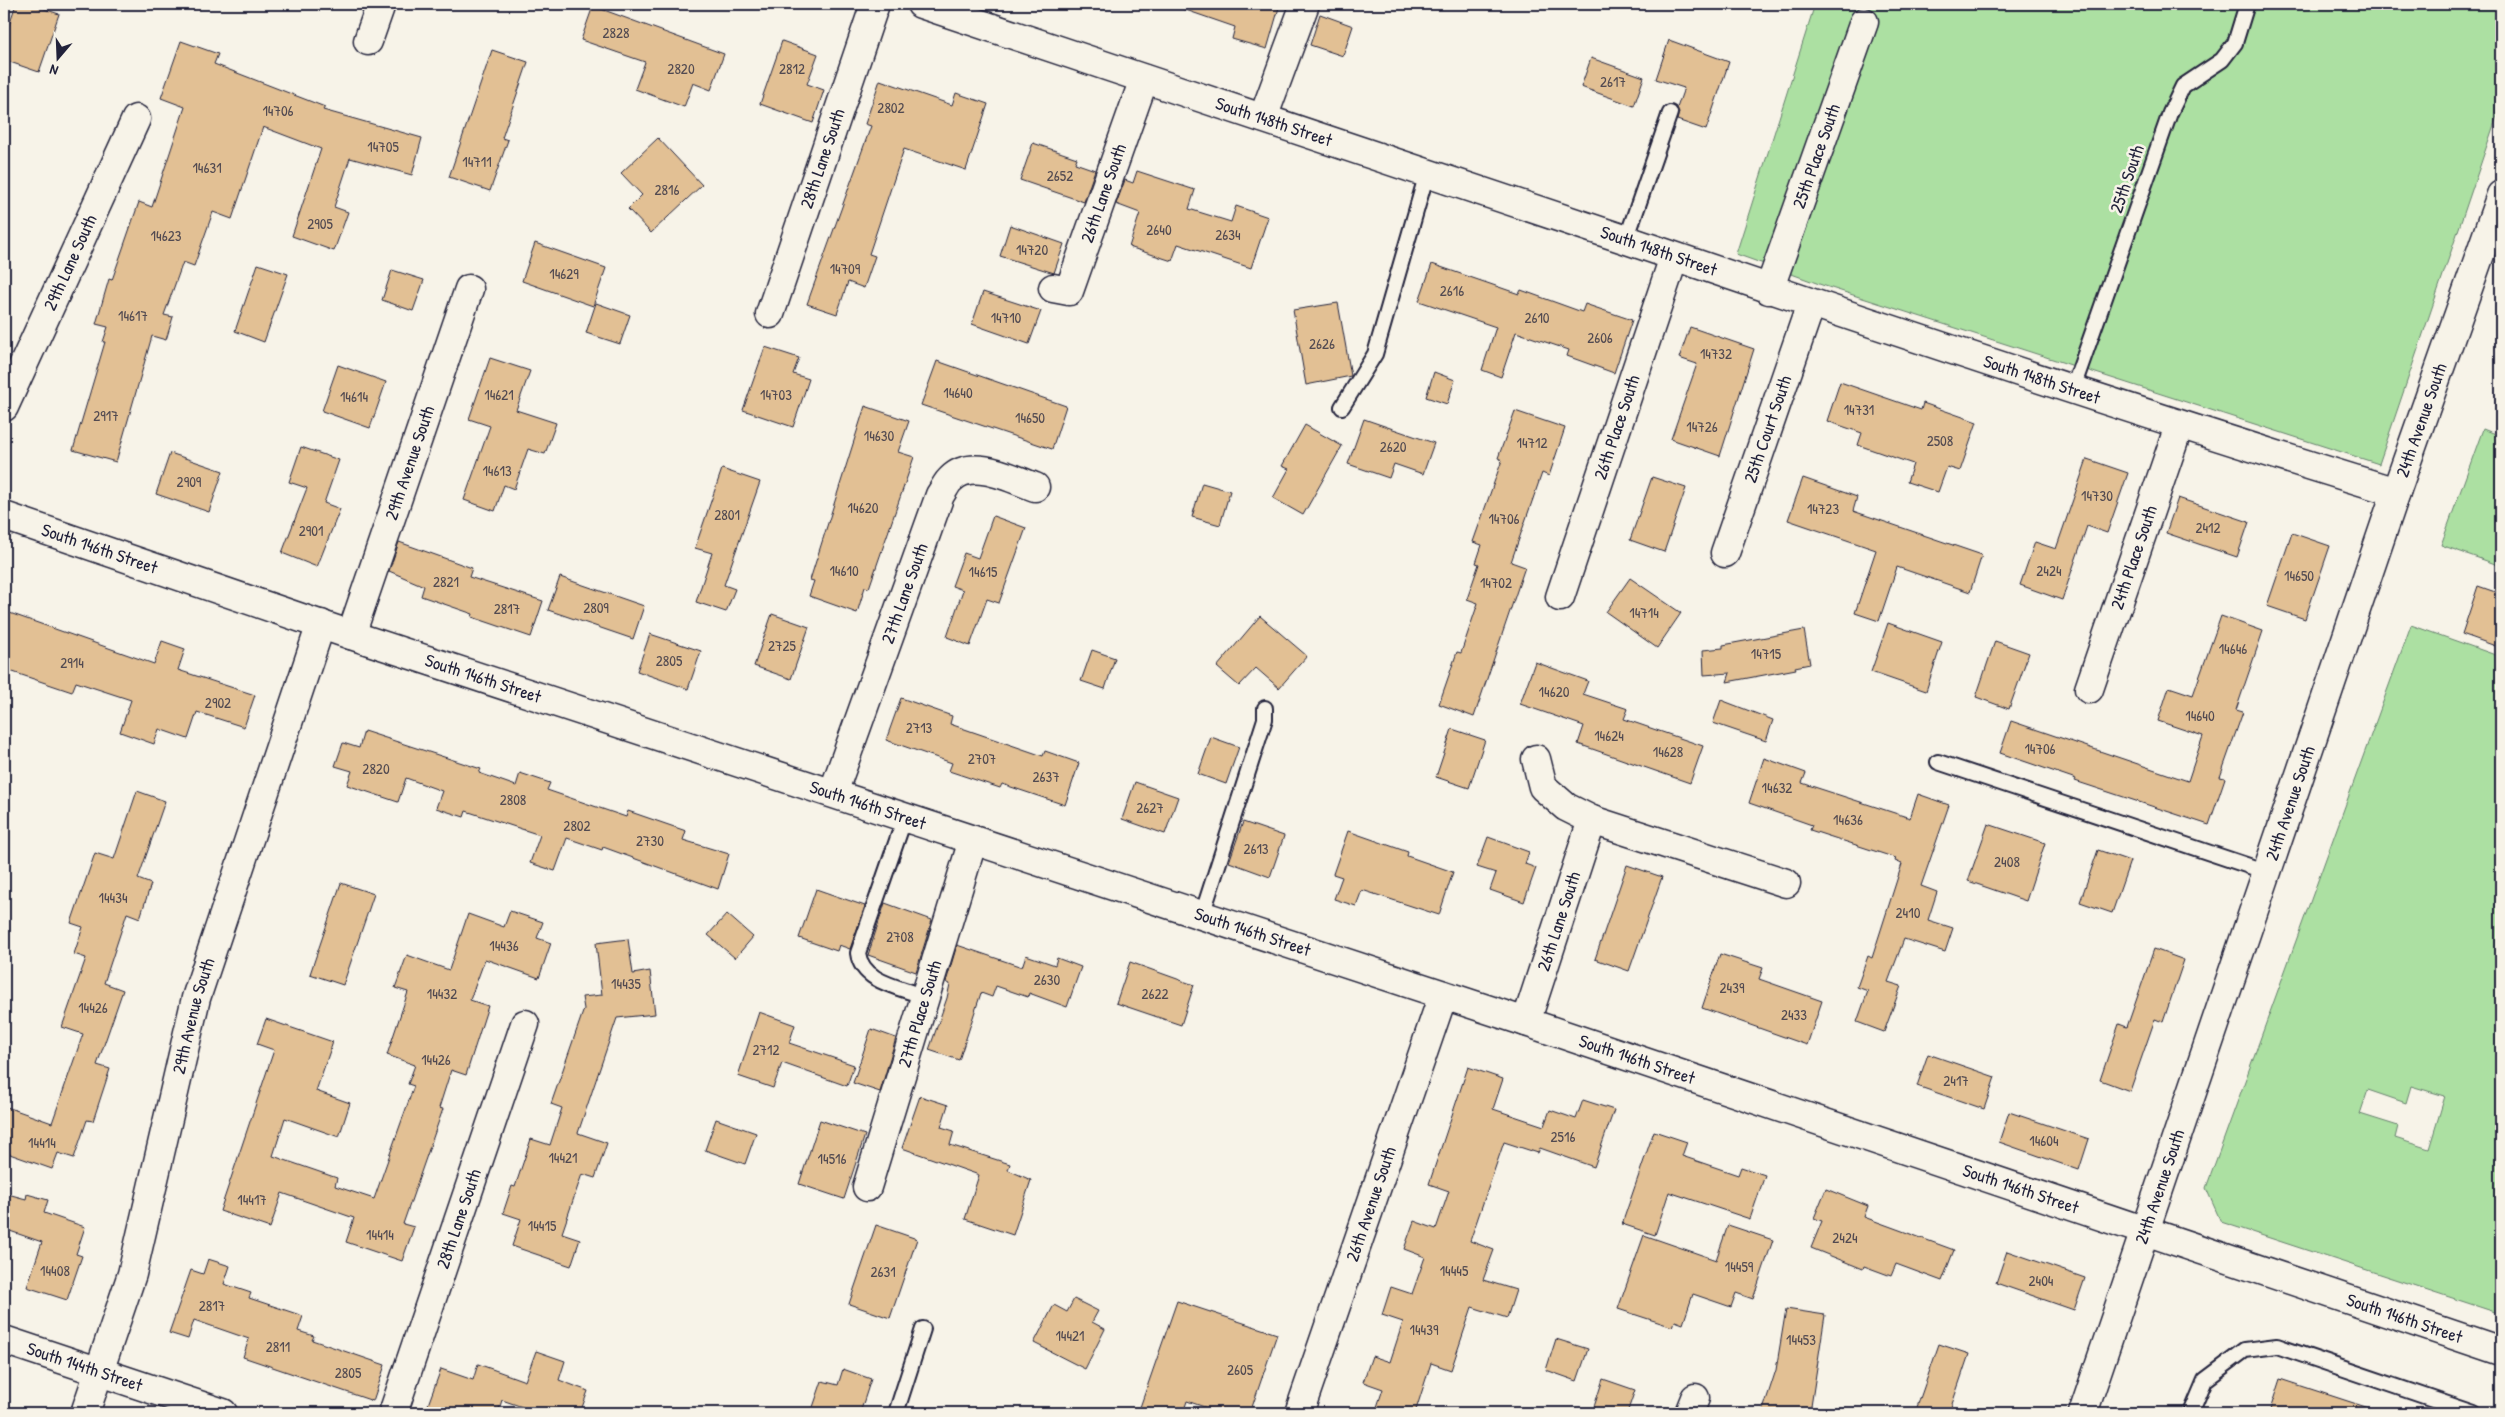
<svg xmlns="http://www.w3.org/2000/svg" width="2505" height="1417" font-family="'Patrick Hand',sans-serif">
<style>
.green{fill:#ace0a2;stroke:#67816e;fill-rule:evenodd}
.building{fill:#e2c094;stroke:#22223b}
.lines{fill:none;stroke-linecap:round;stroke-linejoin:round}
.service-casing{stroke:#22223b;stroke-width:18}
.minor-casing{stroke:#22223b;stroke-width:31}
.tertiary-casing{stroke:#22223b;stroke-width:31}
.service{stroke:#f7f3e8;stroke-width:14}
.minor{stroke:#f7f3e8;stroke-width:28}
.tertiary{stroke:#f7f3e8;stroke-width:28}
.labels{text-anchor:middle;stroke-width:5;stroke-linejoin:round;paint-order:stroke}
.number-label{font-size:15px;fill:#524a51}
.street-label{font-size:18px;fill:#22223b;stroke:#f7f3e8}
</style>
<rect width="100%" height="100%" fill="#f7f3e8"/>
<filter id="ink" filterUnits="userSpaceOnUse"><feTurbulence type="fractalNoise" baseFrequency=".02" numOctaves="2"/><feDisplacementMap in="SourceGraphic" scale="10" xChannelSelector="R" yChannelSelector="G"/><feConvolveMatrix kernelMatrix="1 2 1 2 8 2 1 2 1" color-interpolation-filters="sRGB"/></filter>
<g filter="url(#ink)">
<g class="green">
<polygon points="1815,4 2501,4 2501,104 2379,464 1822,285 1736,254"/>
<polygon points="2483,429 2501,436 2501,566 2441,545"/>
<path d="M2411,625l90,32v657l-280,-92 -15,-34zM2411,1086l34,10 -16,53 -34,-11 3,-12 -38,-12 8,-24 38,13z"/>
</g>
<g class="building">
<polygon points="16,4 30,4 59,14 39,72 4,60 4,40"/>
<polygon points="1177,4 1280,4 1267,49 1232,39 1235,27 1177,7"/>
<polygon points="593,6 724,54 711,90 693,83 684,107 635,89 645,62 581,40"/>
<polygon points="1320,14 1353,26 1343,56 1310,45"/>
<polygon points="1669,40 1729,62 1706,130 1677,120 1679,112 1677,108 1684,88 1656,79"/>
<polygon points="181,41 218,54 214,64 325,107 323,110 422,138 412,175 350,158 334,207 348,212 334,251 292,236 321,149 263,127 232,219 213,212 194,266 183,262 164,315 173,317 166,340 152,336 116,462 73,450 105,342 103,342 108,327 96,324 109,279 112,280 139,202 152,207 185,107 161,98"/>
<polygon points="782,41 818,54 807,84 824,90 813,123 760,104"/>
<polygon points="492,50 528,62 502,138 508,140 490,191 449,177"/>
<polygon points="1591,58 1644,77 1634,106 1581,87"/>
<polygon points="880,80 952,105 956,93 988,104 966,170 904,149 869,254 875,256 864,288 848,282 837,314 807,304 871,126 865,124"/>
<polygon points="658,138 702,185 651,233 628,209 642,195 621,173"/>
<polygon points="1033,143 1077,158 1075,163 1095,170 1084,202 1020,180"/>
<polygon points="1137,171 1195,190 1189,209 1231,222 1236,206 1268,217 1251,268 1178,244 1172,261 1129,247 1140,213 1116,204 1125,180 1133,183"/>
<polygon points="1010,225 1064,244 1054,273 1000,256"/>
<polygon points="535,243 606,268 593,306 522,281"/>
<polygon points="258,264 288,274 264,342 235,331"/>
<polygon points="1432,264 1519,294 1521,290 1582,312 1585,304 1632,320 1614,373 1567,356 1569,350 1516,332 1501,377 1482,370 1496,327 1419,301"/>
<polygon points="392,270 424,280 413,311 382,300"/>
<polygon points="983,292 1041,311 1029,344 972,324"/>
<polygon points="596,303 630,315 620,344 586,333"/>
<polygon points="1338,303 1351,376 1306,385 1293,310"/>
<polygon points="1690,327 1754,349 1720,456 1671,439 1697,364 1679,358"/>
<polygon points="765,347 799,358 793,374 809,379 793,427 743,410"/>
<polygon points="490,358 530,371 516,410 556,423 545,454 528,449 514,489 504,485 495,511 464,500 490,426 469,419"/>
<polygon points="937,361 1066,406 1052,449 921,405"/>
<polygon points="338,365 386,382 370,428 322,411"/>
<polygon points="1434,372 1455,380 1447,404 1426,397"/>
<polygon points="1840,382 1921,410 1923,403 1977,422 1960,471 1947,467 1938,492 1907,482 1913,464 1858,445 1862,433 1827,421"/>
<polygon points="865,406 909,421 898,452 914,457 869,588 865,587 857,613 809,596 814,581 810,580"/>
<polygon points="1515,411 1565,428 1549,476 1542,473 1511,562 1525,567 1474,717 1439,704 1457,652 1461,653 1478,603 1467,599 1479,564 1476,563 1482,545 1473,542 1502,460 1498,458"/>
<polygon points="1364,419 1434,443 1423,474 1394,464 1389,478 1348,464"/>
<polygon points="1305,425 1342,446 1303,515 1273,498 1289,469 1282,466"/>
<polygon points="301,447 339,460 324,503 340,509 317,567 282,553 307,488 289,482"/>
<polygon points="170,453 223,471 209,512 156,494"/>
<polygon points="2087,459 2128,473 2107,533 2087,526 2062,600 2020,585 2035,542 2056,549"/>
<polygon points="722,469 760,482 724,585 735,589 726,612 696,602 712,553 695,548"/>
<polygon points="1652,477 1686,488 1664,552 1630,540"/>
<polygon points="1803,478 1857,497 1853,511 1982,555 1970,592 1897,567 1879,621 1855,613 1876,550 1788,520"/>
<polygon points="1202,483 1230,491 1220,525 1192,517"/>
<polygon points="2178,498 2249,522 2237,557 2166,533"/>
<polygon points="993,516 1026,528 999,603 987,599 970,646 947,637 963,590 952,586 964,553 978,558"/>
<polygon points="2292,533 2330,546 2305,619 2267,606"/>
<polygon points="399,542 472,568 469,577 543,601 531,637 472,617 473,614 421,596 424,586 389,571"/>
<polygon points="560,577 644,606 633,639 548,610"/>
<polygon points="1630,578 1681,613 1657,648 1606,612"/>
<polygon points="2478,586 2501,594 2501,648 2462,634"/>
<polygon points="4,611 154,664 162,641 185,649 178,670 255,695 244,727 197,712 188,739 159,729 154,744 120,732 131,700 76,682 72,692 4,669"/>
<polygon points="772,614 809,627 791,679 754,666"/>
<polygon points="1260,616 1307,656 1279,688 1256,668 1239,686 1217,667"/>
<polygon points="2221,616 2263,631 2236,710 2243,712 2220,777 2225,778 2209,825 2075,781 2076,779 2000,753 2011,721 2188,781 2203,736 2158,721 2169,687 2193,695"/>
<polygon points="1888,623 1942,642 1926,691 1871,672"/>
<polygon points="1804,630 1810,664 1795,667 1796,669 1727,682 1730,673 1704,675 1703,650 1723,648 1723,645"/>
<polygon points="650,634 701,651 688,689 637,671"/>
<polygon points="1995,641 2029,653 2009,709 1976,697"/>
<polygon points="1092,650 1115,658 1105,689 1081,681"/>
<polygon points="1535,662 1588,681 1583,694 1628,709 1624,719 1703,746 1690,783 1578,744 1584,726 1520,704"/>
<polygon points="901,698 952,716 950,724 1043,756 1045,751 1079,763 1065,805 1002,784 1000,788 949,771 952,763 886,740"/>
<polygon points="1721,700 1773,720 1766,741 1713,723"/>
<polygon points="1452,729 1485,740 1469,788 1436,777"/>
<polygon points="364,731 481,769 479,773 516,786 520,773 550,783 547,790 626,817 628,811 686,831 683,840 729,854 718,889 603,847 602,850 567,838 555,871 530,863 540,835 466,811 464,817 436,808 442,791 406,778 398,802 347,785 352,771 335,766 343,743 359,748"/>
<polygon points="1211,737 1239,747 1226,784 1198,774"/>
<polygon points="1764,758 1806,773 1802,783 1910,818 1918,794 1949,805 1921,886 1937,892 1928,920 1953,928 1945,952 1904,939 1888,982 1901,986 1884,1032 1857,1022 1868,991 1857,987 1868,956 1872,958 1902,864 1895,861 1896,858 1810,830 1812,825 1749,803"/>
<polygon points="1135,782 1178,797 1165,834 1122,819"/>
<polygon points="137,791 165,801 138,879 151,884 140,918 127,913 104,983 123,990 97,1065 110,1069 93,1121 87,1120 74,1158 58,1153 52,1169 4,1152 4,1106 52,1123 83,1034 62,1027 86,958 74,954 83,927 71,923 95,853 114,859"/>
<polygon points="1243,822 1284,836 1270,877 1229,862"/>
<polygon points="1988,824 2045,843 2026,901 1968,881"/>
<polygon points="1348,831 1408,852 1407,856 1453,872 1439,915 1362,890 1356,906 1334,899 1342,877 1333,874"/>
<polygon points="1488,837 1529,852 1525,864 1536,868 1524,902 1490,890 1496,873 1477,867"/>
<polygon points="2098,850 2130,861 2112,913 2080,902"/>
<polygon points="1627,865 1662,877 1629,971 1595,959"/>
<polygon points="341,883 374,894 343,985 310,974"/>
<polygon points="816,889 865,906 850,949 839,945 837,951 799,938"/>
<polygon points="885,903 932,920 916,972 868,955"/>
<polygon points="510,911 543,922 537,938 551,943 539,978 485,959 470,1000 488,1006 466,1075 451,1070 439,1108 443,1109 403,1224 414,1227 402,1261 346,1242 354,1218 282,1193 270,1228 220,1211 274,1050 257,1044 266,1019 333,1042 316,1091 350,1103 339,1137 285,1118 273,1156 337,1178 335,1186 374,1199 414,1086 408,1084 415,1065 387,1055 408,992 395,988 407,955 449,970 468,914 504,927"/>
<polygon points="727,914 753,937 735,958 708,935"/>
<polygon points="628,939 633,974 650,971 655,1014 617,1018 578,1133 607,1143 595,1178 582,1174 562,1233 580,1239 571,1266 512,1246 521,1219 503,1213 512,1186 515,1187 531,1139 550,1145 562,1108 551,1104 584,1009 582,997 602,995 596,943"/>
<polygon points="957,945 1022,967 1026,955 1055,965 1057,958 1081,967 1067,1007 1029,993 1028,997 996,986 992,997 981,993 959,1060 929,1050 947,998 950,984 946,982"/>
<polygon points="2154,949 2184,960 2163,1022 2155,1019 2130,1091 2100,1080 2119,1024 2127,1027"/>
<polygon points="1720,954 1763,968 1759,979 1822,1001 1807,1045 1702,1008"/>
<polygon points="1130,962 1194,985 1181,1025 1116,1003"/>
<polygon points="759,1012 795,1025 789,1043 854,1065 847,1086 782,1063 773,1088 738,1076"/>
<polygon points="871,1029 896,1038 880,1092 853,1083"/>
<polygon points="1928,1054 1995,1077 1984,1109 1917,1086"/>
<polygon points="1468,1067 1503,1079 1493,1109 1544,1126 1550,1110 1576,1119 1583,1100 1614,1110 1594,1167 1540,1148 1538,1153 1504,1142 1470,1241 1494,1250 1483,1280 1516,1290 1507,1318 1472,1307 1451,1370 1431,1363 1415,1413 1375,1413 1383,1389 1363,1382 1372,1356 1390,1362 1403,1322 1382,1315 1391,1287 1412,1294 1425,1257 1404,1249 1414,1221 1436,1229 1449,1191 1429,1184"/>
<polygon points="920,1096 948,1105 941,1127 954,1131 950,1145 1010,1164 1008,1170 1031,1180 1013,1235 965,1219 979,1175 902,1148"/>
<polygon points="2009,1112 2089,1139 2079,1170 1999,1142"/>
<polygon points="716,1119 756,1133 745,1164 705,1150"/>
<polygon points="820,1120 865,1135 844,1199 799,1184"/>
<polygon points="1654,1131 1687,1142 1682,1156 1738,1175 1741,1167 1765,1175 1750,1219 1669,1192 1655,1235 1622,1224"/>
<polygon points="1826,1189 1868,1206 1864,1217 1954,1250 1942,1281 1896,1264 1891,1276 1864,1266 1863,1269 1811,1248 1822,1221 1814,1218"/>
<polygon points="4,1193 26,1199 27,1194 48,1200 44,1213 85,1227 76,1254 82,1256 67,1300 27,1287 42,1242 4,1229"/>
<polygon points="876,1225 917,1239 890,1318 849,1304"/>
<polygon points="1728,1225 1773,1240 1753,1299 1736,1293 1731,1307 1693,1294 1683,1324 1675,1321 1673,1327 1618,1309 1644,1235 1716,1260"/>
<polygon points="2007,1251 2085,1278 2074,1310 1996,1283"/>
<polygon points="208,1259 230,1266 224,1284 251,1293 249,1298 303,1316 298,1331 314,1336 312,1340 385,1365 373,1401 243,1357 249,1339 194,1320 188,1339 169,1333 191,1270 203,1274"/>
<polygon points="1074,1299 1098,1311 1092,1322 1105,1329 1085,1369 1034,1343 1054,1305 1067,1312"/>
<polygon points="1177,1301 1277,1334 1250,1413 1222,1413 1187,1401 1183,1413 1138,1413"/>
<polygon points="1786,1309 1825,1315 1810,1413 1762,1413 1776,1370"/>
<polygon points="1556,1339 1588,1349 1577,1381 1546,1370"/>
<polygon points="1939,1344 1969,1354 1949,1413 1915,1413"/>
<polygon points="536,1351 565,1361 559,1380 588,1391 580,1413 540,1413 502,1400 498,1413 425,1413 441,1369 473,1380 478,1364 525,1381"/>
<polygon points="843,1369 871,1379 860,1413 811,1413 822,1381 838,1385"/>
<polygon points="1603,1379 1635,1390 1627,1413 1592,1413"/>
<polygon points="2280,1379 2372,1409 2372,1413 2269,1413"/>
</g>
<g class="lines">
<defs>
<g id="service">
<polyline points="1626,240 1670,113"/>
<polyline points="2073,388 2170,113 2183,86 2222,60 2235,43 2247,4"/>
<polyline points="1342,407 1375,354 1427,173"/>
<polyline points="1938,762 2267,872"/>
<path d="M905,817l-47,136c4,30 43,34 67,44"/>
<polyline points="1202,915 1265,719 1265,708"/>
<polyline points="896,1413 923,1329"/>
<polyline points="2191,1413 2205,1380 2245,1350 2277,1346 2474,1413"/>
</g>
<g id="minor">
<path id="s1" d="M921,4c234,79 470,156 703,235 257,88 513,174 772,253"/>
<polyline points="368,41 381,4"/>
<polyline points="1263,118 1305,4"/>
<path id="s2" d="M1053,288l16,3 75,-212"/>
<path id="s3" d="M1769,290l95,-268"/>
<path id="s4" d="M770,314l105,-310"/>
<path id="s5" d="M4,407l132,-288"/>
<path id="s6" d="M4,516l347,119 1175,387 975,329"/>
<path id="s7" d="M1725,553l86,-249"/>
<path id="s8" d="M1560,597l114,-340"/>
<path id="s9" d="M351,635l118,-346"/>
<path id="s10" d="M2089,689l90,-263"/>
<path id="s11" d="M833,793l107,-298c4,-5 6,-12 11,-16 21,-22 62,0 84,8"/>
<polyline points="1592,820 1786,883"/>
<path id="s12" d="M1526,1022l66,-202 -26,-13 -23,-20 -7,-28"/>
<path id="s13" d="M867,1187l106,-347"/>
<path id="s14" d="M85,1413l47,-139 64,-276 125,-374"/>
<path id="s15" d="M393,1413l132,-389"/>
<path id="s16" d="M1299,1413l144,-418"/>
<polyline points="1689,1413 1695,1398"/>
</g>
<g id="tertiary">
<path id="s17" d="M4,1340l219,73"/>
<path id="s18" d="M2083,1413l313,-921 105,-297"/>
</g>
</defs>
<use href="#service" class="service-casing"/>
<use href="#minor" class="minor-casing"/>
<use href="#tertiary" class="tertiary-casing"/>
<use href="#service" class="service"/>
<use href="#minor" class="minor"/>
<use href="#tertiary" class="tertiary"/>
</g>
</g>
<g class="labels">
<g class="number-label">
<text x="616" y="38">2828</text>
<text x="681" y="74">2820</text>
<text x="792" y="74">2812</text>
<text x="1613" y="87">2617</text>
<text x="891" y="113">2802</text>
<text x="278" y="116">14706</text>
<text x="383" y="152">14705</text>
<text x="477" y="167">14711</text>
<text x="207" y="173">14631</text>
<text x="1060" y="181">2652</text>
<text x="667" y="195">2816</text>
<text x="320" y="229">2905</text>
<text x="1159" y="235">2640</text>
<text x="1228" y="240">2634</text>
<text x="166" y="241">14623</text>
<text x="1032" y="255">14720</text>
<text x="845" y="274">14709</text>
<text x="564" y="279">14629</text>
<text x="1452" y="296">2616</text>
<text x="133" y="321">14617</text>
<text x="1006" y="323">14710</text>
<text x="1537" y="323">2610</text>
<text x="1600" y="343">2606</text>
<text x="1322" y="349">2626</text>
<text x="1716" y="359">14732</text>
<text x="958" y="398">14640</text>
<text x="499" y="400">14621</text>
<text x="776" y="400">14703</text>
<text x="354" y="402">14614</text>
<text x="1859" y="415">14731</text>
<text x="106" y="421">2917</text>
<text x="1030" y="423">14650</text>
<text x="1702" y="432">14726</text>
<text x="879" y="441">14630</text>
<text x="1940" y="446">2508</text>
<text x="1532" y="448">14712</text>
<text x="1393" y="452">2620</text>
<text x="497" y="476">14613</text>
<text x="189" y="487">2909</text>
<text x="2097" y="501">14730</text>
<text x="863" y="513">14620</text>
<text x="1823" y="514">14723</text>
<text x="727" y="520">2801</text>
<text x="1504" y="524">14706</text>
<text x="2208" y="533">2412</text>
<text x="311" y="536">2901</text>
<text x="844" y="576">14610</text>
<text x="2049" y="576">2424</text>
<text x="983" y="577">14615</text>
<text x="2299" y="581">14650</text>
<text x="446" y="587">2821</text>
<text x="1496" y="588">14702</text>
<text x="596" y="613">2809</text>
<text x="507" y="614">2817</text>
<text x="1644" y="618">14714</text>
<text x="782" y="651">2725</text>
<text x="2233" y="654">14646</text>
<text x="1766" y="659">14715</text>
<text x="669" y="666">2805</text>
<text x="72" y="668">2914</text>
<text x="1554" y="697">14620</text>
<text x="218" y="708">2902</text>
<text x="2200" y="721">14640</text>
<text x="919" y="733">2713</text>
<text x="1609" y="741">14624</text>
<text x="2040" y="754">14706</text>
<text x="1668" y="757">14628</text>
<text x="982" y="764">2707</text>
<text x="376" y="774">2820</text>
<text x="1046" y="782">2637</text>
<text x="1777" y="793">14632</text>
<text x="513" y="805">2808</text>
<text x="1150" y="813">2627</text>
<text x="1848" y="825">14636</text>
<text x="577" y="831">2802</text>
<text x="650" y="846">2730</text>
<text x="1256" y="854">2613</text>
<text x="2007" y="867">2408</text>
<text x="113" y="903">14434</text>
<text x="1908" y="918">2410</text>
<text x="900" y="942">2708</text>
<text x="504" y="951">14436</text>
<text x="1047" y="985">2630</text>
<text x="626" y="989">14435</text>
<text x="1732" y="993">2439</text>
<text x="442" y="999">14432</text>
<text x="1155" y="999">2622</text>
<text x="93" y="1013">14426</text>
<text x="1794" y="1020">2433</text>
<text x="766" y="1055">2712</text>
<text x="436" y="1065">14426</text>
<text x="1956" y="1086">2417</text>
<text x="1563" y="1142">2516</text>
<text x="2044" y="1146">14604</text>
<text x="42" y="1148">14414</text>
<text x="563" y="1163">14421</text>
<text x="832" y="1164">14516</text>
<text x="252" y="1205">14417</text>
<text x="542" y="1231">14415</text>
<text x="380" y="1240">14414</text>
<text x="1845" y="1243">2424</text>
<text x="1739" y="1272">14459</text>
<text x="55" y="1276">14408</text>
<text x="1454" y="1276">14445</text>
<text x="883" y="1277">2631</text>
<text x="2041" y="1286">2404</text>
<text x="212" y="1311">2817</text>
<text x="1424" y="1335">14439</text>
<text x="1070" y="1341">14421</text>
<text x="1801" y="1345">14453</text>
<text x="278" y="1352">2811</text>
<text x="1240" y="1375">2605</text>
<text x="348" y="1378">2805</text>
</g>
<g class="street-label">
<text dy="6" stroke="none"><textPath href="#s1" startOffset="372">South 148th Street</textPath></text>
<text dy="6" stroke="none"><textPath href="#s3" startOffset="142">25th Place South</textPath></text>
<text dy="6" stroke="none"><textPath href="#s4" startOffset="164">28th Lane South</textPath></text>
<text transform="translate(2127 179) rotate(-71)" y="6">25th South</text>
<text dy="6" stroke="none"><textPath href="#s2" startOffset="120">26th Lane South</textPath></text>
<text dy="6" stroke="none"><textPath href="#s1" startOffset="778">South 148th Street</textPath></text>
<text dy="6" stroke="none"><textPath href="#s5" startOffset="159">29th Lane South</textPath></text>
<text dy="6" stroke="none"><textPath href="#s1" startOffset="1182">South 148th Street</textPath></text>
<text dy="6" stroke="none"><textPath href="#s18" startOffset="1049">24th Avenue South</textPath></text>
<text dy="6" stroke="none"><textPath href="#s8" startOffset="179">26th Place South</textPath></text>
<text dy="6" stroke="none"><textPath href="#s7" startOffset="131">25th Court South</textPath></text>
<text dy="6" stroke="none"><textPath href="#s9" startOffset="182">29th Avenue South</textPath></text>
<text dy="6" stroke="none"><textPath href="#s6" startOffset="101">South 146th Street</textPath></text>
<text dy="6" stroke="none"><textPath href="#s10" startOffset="139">24th Place South</textPath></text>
<text dy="6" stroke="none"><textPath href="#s11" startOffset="212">27th Lane South</textPath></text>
<text dy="6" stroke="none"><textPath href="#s6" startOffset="506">South 146th Street</textPath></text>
<text dy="6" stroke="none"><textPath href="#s18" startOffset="644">24th Avenue South</textPath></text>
<text dy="6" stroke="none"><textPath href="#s6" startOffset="911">South 146th Street</textPath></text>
<text dy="6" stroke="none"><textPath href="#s12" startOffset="106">26th Lane South</textPath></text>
<text dy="6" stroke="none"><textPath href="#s6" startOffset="1316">South 146th Street</textPath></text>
<text dy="6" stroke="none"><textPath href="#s13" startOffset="181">27th Place South</textPath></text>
<text dy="6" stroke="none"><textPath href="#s14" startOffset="412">29th Avenue South</textPath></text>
<text dy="6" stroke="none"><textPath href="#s6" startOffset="1721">South 146th Street</textPath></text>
<text dy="6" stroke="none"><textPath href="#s18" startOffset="239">24th Avenue South</textPath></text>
<text dy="6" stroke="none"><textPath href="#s6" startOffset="2126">South 146th Street</textPath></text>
<text dy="6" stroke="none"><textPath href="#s16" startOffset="221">26th Avenue South</textPath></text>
<text dy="6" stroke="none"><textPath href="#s15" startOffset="205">28th Lane South</textPath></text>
<text dy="6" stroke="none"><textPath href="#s6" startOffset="2531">South 146th Street</textPath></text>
<text dy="6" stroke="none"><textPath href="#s17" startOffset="85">South 144th Street</textPath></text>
</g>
</g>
<rect width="2505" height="1417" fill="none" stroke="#f7f3e8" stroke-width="20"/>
<rect x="10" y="10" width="2485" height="1397" fill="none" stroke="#22223b" stroke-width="2" filter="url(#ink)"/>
<g transform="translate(58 58) rotate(199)" stroke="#f7f3e8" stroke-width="4" paint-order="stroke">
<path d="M0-4L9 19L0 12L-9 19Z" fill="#22223b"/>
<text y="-8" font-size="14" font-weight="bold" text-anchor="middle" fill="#22223b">N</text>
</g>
</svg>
